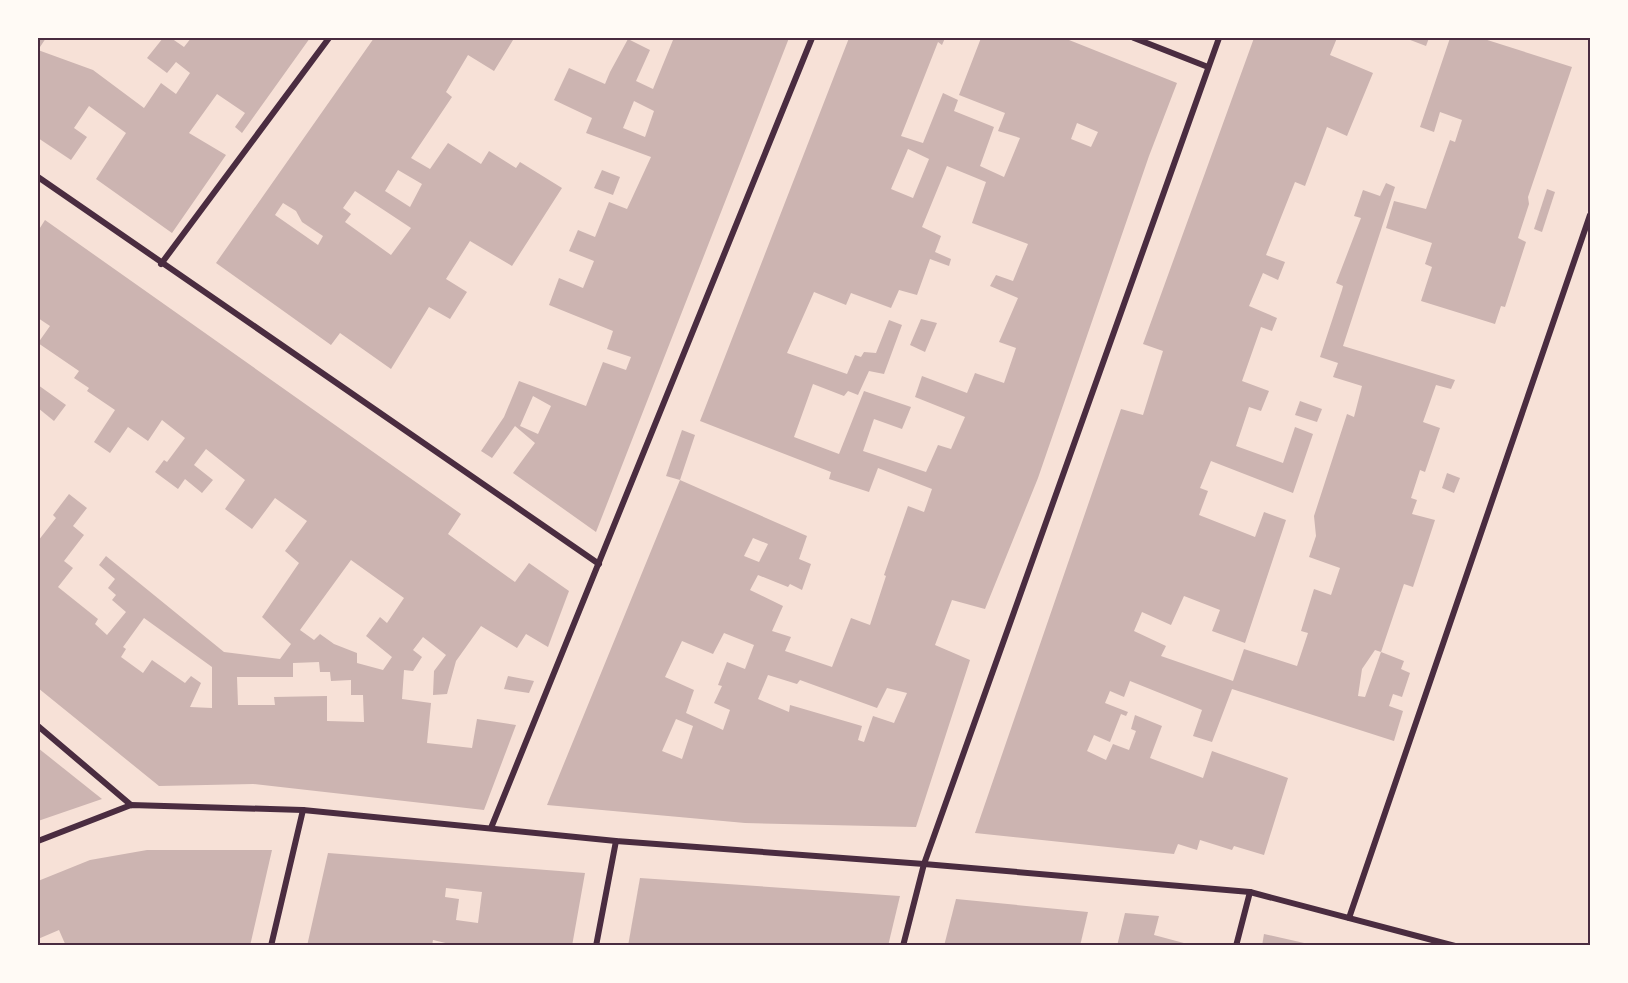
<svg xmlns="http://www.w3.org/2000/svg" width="1628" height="983" font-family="'Archivo Narrow',sans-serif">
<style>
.building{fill:#ccb4b1;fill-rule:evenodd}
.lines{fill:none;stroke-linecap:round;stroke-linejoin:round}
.minor{stroke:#4a2c40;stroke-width:6}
.neatline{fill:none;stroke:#4a2c40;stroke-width:2}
</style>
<rect width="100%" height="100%" fill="#f7e1d7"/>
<g class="building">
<polygon points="38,38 46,38 38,50 93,70 144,108 161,83 176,94 190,73 176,62 167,73 147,58 163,38 171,38 184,47 191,38 310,38 242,133 235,127 245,113 217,94 189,133 226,155 172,233 96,179 126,133 89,106 74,128 87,137 71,160 38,138"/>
<path d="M374,38h135l4,2 -19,31 -26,-16 -22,37 6,5 -41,61 19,11 18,-26 33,21 8,-13 27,17 4,-6 42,26 -50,78 -42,-25 -24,38 21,13 -17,27 -21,-12 -38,62 -51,-36 -9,12 -115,-82zM398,170l24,14 -12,23 -25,-16zM355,191l56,37 -20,27 -46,-33 6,-8 -8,-6zM283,203l13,8 6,11 21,14 -5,9 -43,-30z"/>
<path d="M666,38h123l-193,494 -83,-59 22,-30 -20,-17 -23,32 -11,-7 23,-34 15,-36 67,25 17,-44 23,8 5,-13 -24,-8 6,-18 -64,-26 10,-27 24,10 11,-27 -25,-10 9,-21 17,7 14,-35 18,7 24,-52 -65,-24 6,-15 -38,-18 15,-32 36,16 5,-12 18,-33 22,11 -14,31 17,8 20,-49zM634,101l20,10 -9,26 -22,-9zM533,396l18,10 -13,28 -18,-8z"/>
<path d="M849,38h96l-3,7 -4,-3 -37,94 22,7 20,-50 15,7 -4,11 40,16 -14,39 24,11 16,-39 -22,-7 7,-18 -46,-18 22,-57h83l113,45 -28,73 -111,322 -53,131 -33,-9 -17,45 35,15 -54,167 -171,-4 -198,-18 133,-325 127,56 -8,23 12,5 -9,26 -12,-6 -2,3 -30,-12 -8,15 33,16 -11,25 19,6 -6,14 47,16 19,-49 19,7 16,-49 -2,-1 24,-69 16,6 8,-23 -54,-21 -9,24 -40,-13 2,-7 -131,-51zM1077,123l21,9 -7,15 -20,-8zM908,149l21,10 -16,39 -22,-9zM947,166l39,16 -14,41 56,21 -15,37 -17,-6 -6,11 28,12 -19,44 17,6 -12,35 -29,-10 -8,20 -45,-17 -7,21 50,20 -14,32 -13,-4 -12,27 -63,-21 11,-32 28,10 9,-22 -47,-16 -25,63 -45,-17 19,-53 31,12 4,-5 10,4 11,-24 15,3 18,-49 -13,-5 -13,33 -12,-1 -3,5 -6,-2 -8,19 -60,-21 27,-61 32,13 5,-12 40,15 8,-18 18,5 13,-36 19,7 2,-7 -16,-7 6,-16 -19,-9zM753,538l15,6 -9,18 -15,-6zM724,633l30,12 -9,24 -18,-7 -9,23 4,1 -8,17 16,7 -7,20 -37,-17 8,-23 -29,-13 17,-36 31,13zM768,675l29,9 3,-4 77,28 10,-20 20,5 -13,30 -21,-7 -9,26 -6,-2 4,-14 -72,-21 -1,7 -31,-13zM676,719l17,7 -11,33 -20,-8z"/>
<polygon points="1254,38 1337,38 1330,55 1373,73 1347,136 1327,127 1305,186 1295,182 1266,255 1285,262 1278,280 1263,273 1249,306 1277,318 1272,331 1261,327 1242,381 1269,391 1261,411 1249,407 1236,446 1283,463 1295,427 1313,434 1293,493 1211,461 1200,488 1208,491 1199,515 1255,537 1264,512 1286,520 1245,643 1212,631 1220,610 1184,596 1171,625 1142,612 1134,631 1166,646 1161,656 1233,681 1244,649 1297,666 1308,633 1301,631 1314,589 1331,595 1340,568 1309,557 1316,536 1314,516 1347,414 1354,417 1362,386 1333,377 1338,363 1320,357 1342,290 1343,286 1336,283 1361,218 1354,216 1363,190 1380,196 1386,183 1395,187 1343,346 1455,380 1451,389 1436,385 1423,422 1440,428 1425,472 1420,470 1411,498 1417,500 1412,514 1435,520 1413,587 1404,584 1381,652 1375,650 1362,669 1358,696 1365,697 1381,652 1404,661 1401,669 1410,673 1402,697 1393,694 1389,706 1403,711 1394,741 1232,689 1212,742 1193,736 1202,710 1130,681 1124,697 1110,691 1105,703 1128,712 1126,716 1121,714 1110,742 1094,735 1087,751 1106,760 1113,744 1129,750 1136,731 1131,729 1135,715 1162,726 1150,758 1203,778 1212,751 1288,778 1264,855 1234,846 1232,850 1200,840 1197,850 1178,844 1174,854 975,833 1121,409 1143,415 1163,351 1143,344"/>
<polygon points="1405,38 1429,38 1426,46"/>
<polygon points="1450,38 1481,38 1572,67 1528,197 1529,204 1518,238 1526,242 1505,307 1501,306 1495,324 1421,301 1432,267 1425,264 1432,243 1386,228 1394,201 1426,209 1450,140 1455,142 1462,120 1440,112 1434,132 1420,127"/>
<polygon points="602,170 620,177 613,195 594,188"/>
<polygon points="1547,189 1555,192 1542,232 1534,229"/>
<path d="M45,220l416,294 -13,20 67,48 14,-19 40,28 -21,56 -22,-13 -9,14 -36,-22 -25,35 -9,33 -14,1 1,-24 12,-16 -23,-18 -10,13 9,7 -9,14 -9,-1 -2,29 29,4 -4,40 45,5 5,-29 39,6 -32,85 -231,-26 -94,2 -121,-98v-147l18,-23 -3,-3 16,-21 18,14 -14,18 11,9 -20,26 9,7 -15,19 40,32 -3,5 12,11 19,-23 -14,-12 4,-5 -8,-7 7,-9 -16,-14 7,-9 118,96 56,7 11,-15 -29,-27 37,-54 -14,-12 22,-30 -32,-23 -23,31 -27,-20 20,-29 -39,-31 -12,16 19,15 -11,13 -17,-14 -7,10 -23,-17 9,-12 3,2 18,-24 -23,-18 -14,21 -20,-14 -18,26 -16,-11 21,-32 -28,-19 2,-3 -15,-10 5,-7 -41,-28 12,-17 -12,-8v-87zM351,560l53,38 -17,25 -7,-6 -14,19 26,21 -9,13 -26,-7v-10l-23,-9 -14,-10 -6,6 -14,-10zM144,618l68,49v41l-22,-1 11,-24 -10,-7 -6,7 -33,-23 -9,13 -22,-16 5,-8 -3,-2zM319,662l1,10h10l1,9 20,-1v15h12l1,27 -37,-1v-25l-53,1 1,8h-37l-1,-28h56v-14z"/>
<polygon points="921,319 937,323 925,352 910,345"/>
<polygon points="38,385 66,405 54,421 38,408"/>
<polygon points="1300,401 1322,409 1317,422 1295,415"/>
<polygon points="682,430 695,435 680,480 666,476"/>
<polygon points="1447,473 1460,478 1454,493 1442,488"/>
<polygon points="508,676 534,681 529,693 504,689"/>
<polygon points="38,748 102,799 38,821"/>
<polygon points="147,850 272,850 250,946 66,946 59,930 38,939 41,946 38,946 38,881 90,860"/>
<path d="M328,853l257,20 -13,73h-114l-25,-6 -1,6h-125zM446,888l36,4 -4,31 -22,-3 3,-21 -14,-2z"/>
<polygon points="640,878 900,896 888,946 628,946"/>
<polygon points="956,899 1088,912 1080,946 944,946"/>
<polygon points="1125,913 1159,916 1154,935 1195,946 1117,946"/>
<polygon points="1264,934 1313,945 1313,946 1262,946"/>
</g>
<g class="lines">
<g class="minor">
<polyline points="1134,38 1208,67"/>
<polyline points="38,177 599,564"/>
<polyline points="161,264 329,38"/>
<polyline points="38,726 131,805"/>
<polyline points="491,828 812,38"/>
<polyline points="38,841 131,805 303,810 616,841 924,864 1250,892 1455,946"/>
<polyline points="1349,918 1590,215"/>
<polyline points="271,946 303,810"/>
<polyline points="596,946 616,841"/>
<polyline points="903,946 924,864 1219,38"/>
<polyline points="1236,946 1250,892"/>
</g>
</g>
<rect width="1628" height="983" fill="none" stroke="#fffaf5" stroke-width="78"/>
<rect x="39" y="39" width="1550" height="905" class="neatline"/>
</svg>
